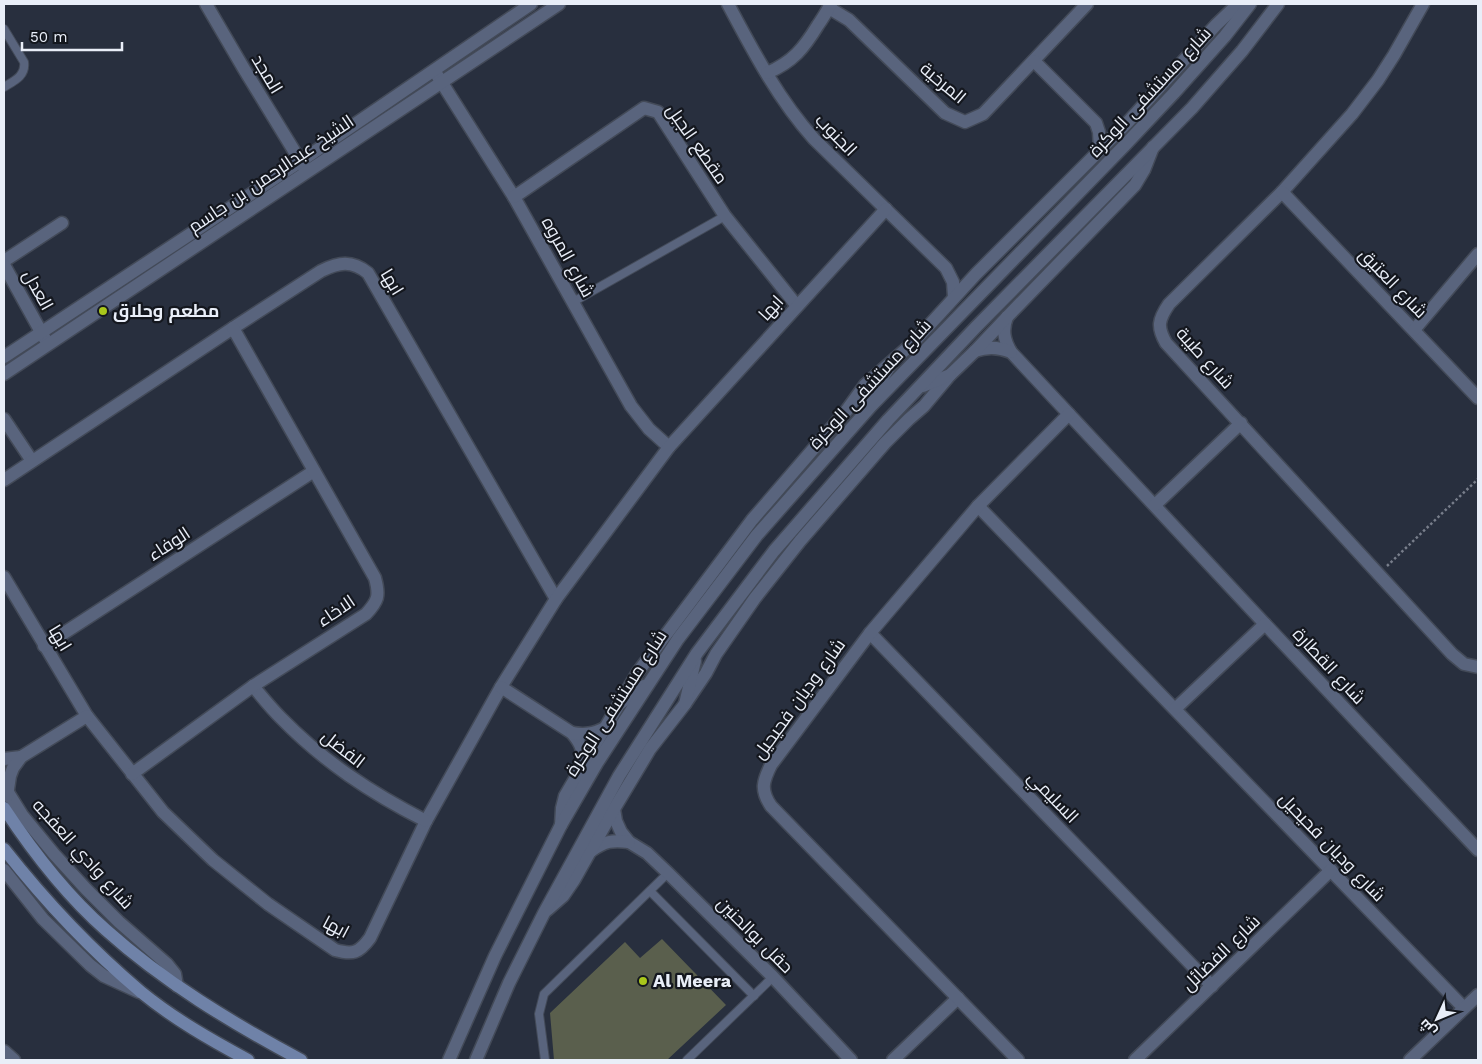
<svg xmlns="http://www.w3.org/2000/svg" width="1482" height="1064" font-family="'Work Sans',Cairo,sans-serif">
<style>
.building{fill:#5a5f4d}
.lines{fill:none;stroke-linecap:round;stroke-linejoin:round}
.service-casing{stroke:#434a58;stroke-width:10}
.minor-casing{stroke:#434a58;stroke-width:15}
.tertiary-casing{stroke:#434a58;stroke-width:15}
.secondary-casing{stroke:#434a58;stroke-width:15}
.path{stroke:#787e8b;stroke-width:2.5;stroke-dasharray:2.5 2.5;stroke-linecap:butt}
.service{stroke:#59647d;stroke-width:8}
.minor{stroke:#59647d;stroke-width:12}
.tertiary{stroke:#59647d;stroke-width:12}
.secondary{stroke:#6f82a8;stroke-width:12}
.poi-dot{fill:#a9c71b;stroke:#14171e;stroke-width:2}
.labels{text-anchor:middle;stroke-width:4.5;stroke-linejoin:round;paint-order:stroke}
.street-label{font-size:18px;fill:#e9eef8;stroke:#14171e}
.poi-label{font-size:18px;font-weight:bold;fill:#e9eef8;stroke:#14171e;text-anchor:start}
</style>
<rect width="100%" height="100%" fill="#282f3e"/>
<polygon class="building" points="662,939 726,1005 667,1060 554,1060 550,1013 625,942 640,958"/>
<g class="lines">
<defs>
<g id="service">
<path d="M4,29l20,33c2,14 -10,19 -20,25"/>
<polyline points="573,302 725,216"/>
<polyline points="650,891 754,996"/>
<polyline points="545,1060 539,1014 544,994 668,873"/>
<polyline points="687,1060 773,977"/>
</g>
<g id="minor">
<polyline points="206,4 244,69 304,167"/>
<path d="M728,4c25,47 50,95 86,135l132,129 7,14 1,15"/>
<path d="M1423,4l-29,51 -16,25 -26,34 -70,78 -113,112c-11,16 -12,23 -3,39l286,311 12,10 14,3"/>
<polyline points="829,8 849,20 945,113 965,122 983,114 1087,4"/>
<polyline points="1034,61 1096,123 1099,132 1100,150"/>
<path d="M767,73c26,-11 37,-25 51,-48 5,-7 9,-14 13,-21"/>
<polyline points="437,75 514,197 631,406 649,429 669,447"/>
<polyline points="1282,192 1478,398"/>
<polyline points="514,197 644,108 658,112 725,216 797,306"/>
<polyline points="4,261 62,223"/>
<polyline points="4,265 45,339"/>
<path d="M1007,317c-5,13 -3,23 4,35l254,272 213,226"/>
<polyline points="1414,330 1478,254"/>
<path d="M975,351c13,-5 24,-4 36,1"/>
<polyline points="4,357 301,161 531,4"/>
<polyline points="4,374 559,4"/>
<polyline points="4,419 32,461"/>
<path d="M4,480l229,-152 88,-57c18,-9 31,-11 47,2l188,326"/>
<polyline points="1155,505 1241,423"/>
<polyline points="978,506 1464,1008"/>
<path d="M4,577l83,139 76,96 50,48 55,44 67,46c18,5 24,3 35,-12l56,-117 75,-134 55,-88 113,-152 217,-238"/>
<polyline points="870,633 1212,986"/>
<polyline points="44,646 314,471"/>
<path d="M253,686c9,11 18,22 28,32 43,44 90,75 145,103"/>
<path d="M501,687l71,46c10,12 12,18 10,34"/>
<polyline points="1175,709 1265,624"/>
<path d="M572,733c13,2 21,1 33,-5"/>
<polyline points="4,759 21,757"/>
<path d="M132,774l121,-88 113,-72c12,-13 14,-18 9,-36l-142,-250"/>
<polyline points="4,786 22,815 54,854 86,889 119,922 167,964 175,974 177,986"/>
<polyline points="7,796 10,776 13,768 21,757 87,716"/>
<polyline points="614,809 616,821 621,832 629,842 647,853 668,873 773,977 851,1060"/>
<polyline points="561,825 562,808 565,796 638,672 752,520 847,410 865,385 913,343 976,274 1128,122 1216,25 1238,4"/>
<path d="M591,851c14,-10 21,-11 38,-9"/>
<polyline points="4,870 43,919 90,965 104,976 139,992"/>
<polyline points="547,910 563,896 574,880 614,809 650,749 685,704 706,673 716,654 755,598 800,541 885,443 909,419 924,406 950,375 975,351 1008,316 1135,185 1144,170 1153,147"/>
<polyline points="4,1051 14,1060"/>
<polyline points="893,1060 958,998"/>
<path d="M1018,1060l-247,-254c-11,-16 -8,-25 0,-41l99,-132 108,-127 91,-92"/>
<polyline points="1135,1060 1331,870"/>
<polyline points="1410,1060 1478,995"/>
</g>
<g id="tertiary">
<polyline points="923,386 950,375"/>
<path d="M872,402c5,-16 12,-28 22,-42"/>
<polyline points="621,703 644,686"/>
<polyline points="685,704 695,661"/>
<polyline points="449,1060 495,956 561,825 597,763 678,639 757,535 871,406 1125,145 1174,93 1225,36 1250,4"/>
<polyline points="476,1060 509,983 544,913 619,776 697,653 774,551 888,420 976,327 1192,108 1242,51 1278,4"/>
</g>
<g id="secondary">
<path d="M4,808c29,44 62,87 102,122 58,52 126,93 195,130"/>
<path d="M4,849c41,52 87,101 137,143 33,27 70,48 107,68"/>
</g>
</defs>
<use href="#service" class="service-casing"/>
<use href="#minor" class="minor-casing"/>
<use href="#tertiary" class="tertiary-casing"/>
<use href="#secondary" class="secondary-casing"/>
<polyline class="path" points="1387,566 1478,479"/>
<use href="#service" class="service"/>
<use href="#minor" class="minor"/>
<use href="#tertiary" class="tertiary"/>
<use href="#secondary" class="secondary"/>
</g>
<g class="poi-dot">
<circle cx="103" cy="311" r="5"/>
<circle cx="643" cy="981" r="5"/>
</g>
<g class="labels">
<g class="street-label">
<text transform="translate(267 74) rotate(59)" y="6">المجد</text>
<text transform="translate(943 83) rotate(40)" y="6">المرخية</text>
<text transform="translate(1150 92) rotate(-47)" y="6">شارع مستشفى الوكرة</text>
<text transform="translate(836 135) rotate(46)" y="6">الجنوب</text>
<text transform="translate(697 144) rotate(55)" y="6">مقطع الجبل</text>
<text transform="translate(271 174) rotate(-34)" y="6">الشيخ عبدالرحمن بن جاسم</text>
<text transform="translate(568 257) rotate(61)" y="6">شارع المروه</text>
<text transform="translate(392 282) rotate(59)" y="6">ابها</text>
<text transform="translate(1393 283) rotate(46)" y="6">شارع العتيق</text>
<text transform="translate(38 290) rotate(61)" y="6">العدل</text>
<text transform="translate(771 308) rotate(-48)" y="6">ابها</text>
<text transform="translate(1205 358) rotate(48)" y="6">شارع طيبة</text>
<text transform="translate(870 384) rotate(-47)" y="6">شارع مستشفى الوكرة</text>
<text transform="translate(169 544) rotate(-33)" y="6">الوفاء</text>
<text transform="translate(336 611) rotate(-34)" y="6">الاخاء</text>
<text transform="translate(60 638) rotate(59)" y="6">ابها</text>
<text transform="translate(1329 666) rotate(47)" y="6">شارع القطارة</text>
<text transform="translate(799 699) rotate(-54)" y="6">شارع وديان فحيحيل</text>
<text transform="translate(616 703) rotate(-57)" y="6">شارع مستشفى الوكرة</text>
<text transform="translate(343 749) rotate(38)" y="6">الفضل</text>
<text transform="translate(1053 797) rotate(46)" y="6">السليمي</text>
<text transform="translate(1332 847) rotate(46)" y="6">شارع وديان فحيحيل</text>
<text transform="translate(83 854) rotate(48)" y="6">شارع وادي العفجه</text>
<text transform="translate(336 927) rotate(28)" y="6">ابها</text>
<text transform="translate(755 935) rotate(45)" y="6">حقل بوالحنين</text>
<text transform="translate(1221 953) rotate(-44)" y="6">شارع الفضائل</text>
</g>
<g class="poi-label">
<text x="113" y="317">مطعم وحلاق</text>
<text x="653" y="987">Al Meera</text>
</g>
</g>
<rect width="1482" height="1064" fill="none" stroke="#e9eef8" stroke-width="10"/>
<g transform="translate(1437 1019) rotate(226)" stroke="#14171e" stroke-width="4" paint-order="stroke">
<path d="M0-4L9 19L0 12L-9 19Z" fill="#e9eef8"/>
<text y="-8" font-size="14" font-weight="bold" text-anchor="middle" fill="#e9eef8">ش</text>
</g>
<path d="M22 42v8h100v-8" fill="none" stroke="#e9eef8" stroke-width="2.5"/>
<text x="30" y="42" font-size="15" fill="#e9eef8" stroke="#14171e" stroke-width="4" paint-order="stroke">50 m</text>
</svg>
